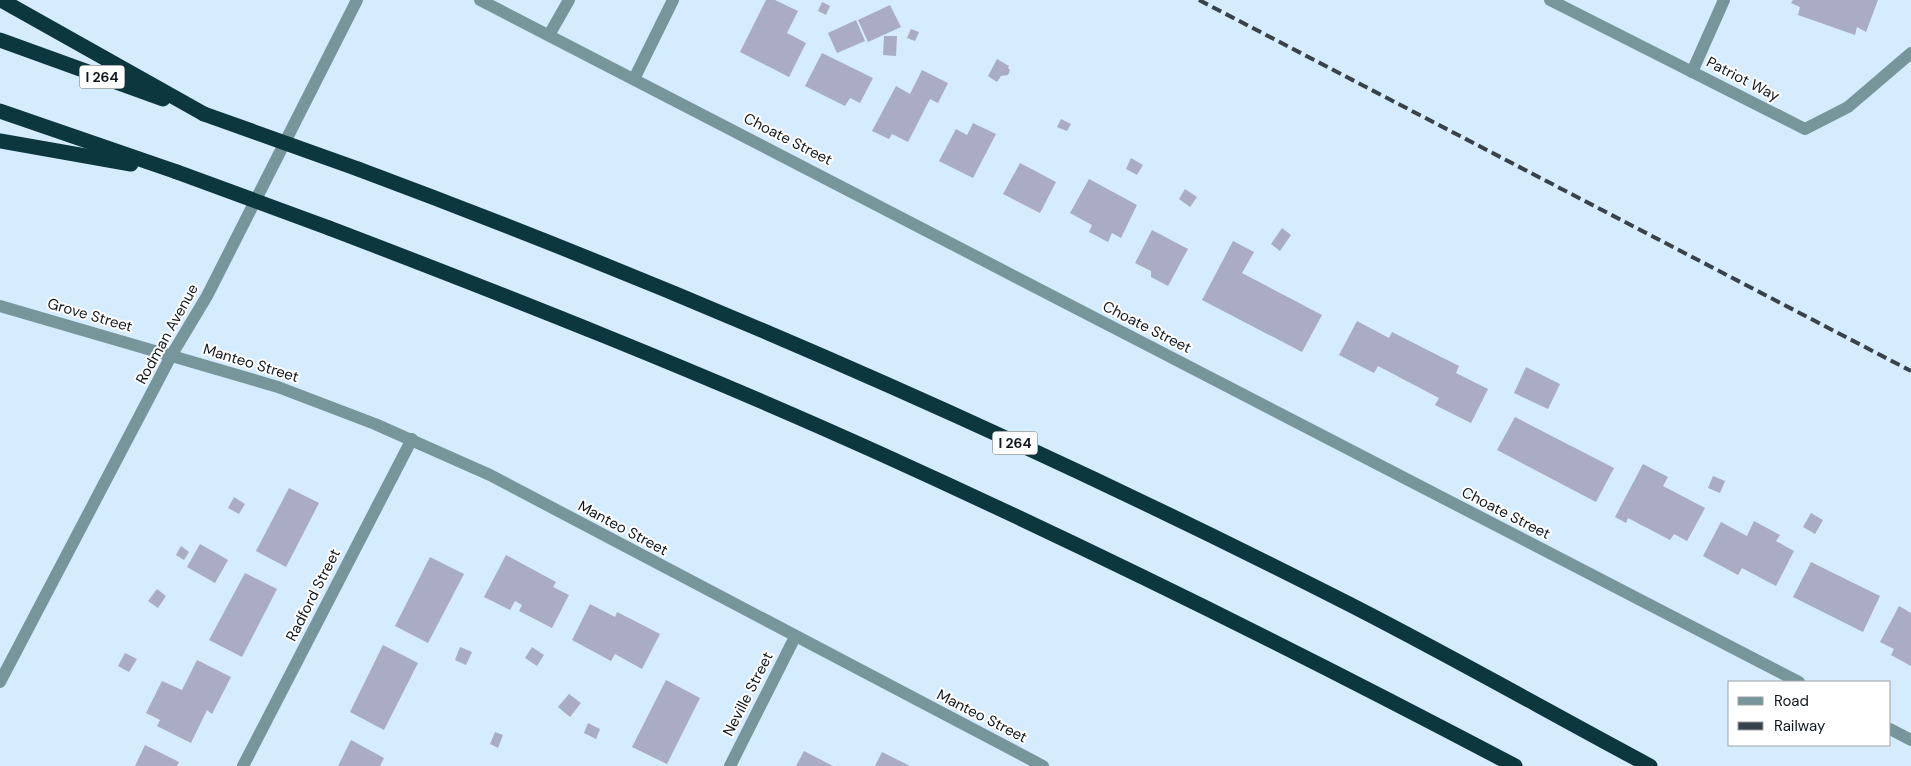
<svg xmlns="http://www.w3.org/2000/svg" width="1911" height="766" font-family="'DM Sans',sans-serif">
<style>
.building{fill:#a9acc4}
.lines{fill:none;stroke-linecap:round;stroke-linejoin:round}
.minor{stroke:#77969c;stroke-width:12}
.highway{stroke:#0d373f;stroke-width:15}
.rail{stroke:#37424a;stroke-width:4;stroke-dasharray:10 5;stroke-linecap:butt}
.highway-bridge{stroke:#0d373f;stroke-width:15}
.labels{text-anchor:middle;stroke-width:4;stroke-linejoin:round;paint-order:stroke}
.shield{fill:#fff;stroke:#575d61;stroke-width:1}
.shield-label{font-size:14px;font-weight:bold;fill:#0f171d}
.street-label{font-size:15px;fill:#0f171d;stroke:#fff}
</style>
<rect width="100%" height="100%" fill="#d5ebfe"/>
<g class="building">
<polygon points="766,0 775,0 798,11 787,33 806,43 789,77 740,52"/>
<polygon points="1793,0 1878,0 1866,32 1857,27 1855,35 1798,15 1800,7 1791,3"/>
<polygon points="822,2 830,6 826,15 818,11"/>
<polygon points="890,5 901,27 868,42 858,20"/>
<polygon points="856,20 865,41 837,53 828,33"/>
<polygon points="911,29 919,32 915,41 907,38"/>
<polygon points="884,36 897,36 896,56 883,55"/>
<polygon points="822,53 873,78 860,103 850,98 845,106 805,86"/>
<polygon points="997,59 1009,66 1008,68 1010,70 1008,75 1001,76 997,82 988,76"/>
<polygon points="922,70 948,83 938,103 930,99 908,142 892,134 889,139 872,131 896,86 910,94"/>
<polygon points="1061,119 1071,124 1067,131 1057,127"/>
<polygon points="973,123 996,134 973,178 939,161 956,129 967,135"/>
<polygon points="1131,158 1143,165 1137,175 1126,169"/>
<polygon points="1020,163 1056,182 1040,213 1003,194"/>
<polygon points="1089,179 1137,205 1121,238 1112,233 1108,242 1089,232 1092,225 1070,213"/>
<polygon points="1185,189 1197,197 1190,207 1179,199"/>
<polygon points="1282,228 1291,235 1280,251 1271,244"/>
<polygon points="1152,230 1188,249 1168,286 1151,277 1151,271 1135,263"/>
<polygon points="1233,241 1254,252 1242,273 1322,315 1302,352 1202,300"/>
<polygon points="1357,321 1389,338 1392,332 1459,366 1456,373 1488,389 1471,423 1435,405 1439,398 1378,366 1374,373 1339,355"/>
<polygon points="1526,367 1560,384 1548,409 1514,393"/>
<polygon points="1515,417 1614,468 1596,502 1497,450"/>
<polygon points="1643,464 1668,477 1663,486 1705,508 1687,541 1674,534 1670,540 1628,518 1626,523 1615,517"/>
<polygon points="1713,476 1725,481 1720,493 1708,488"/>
<polygon points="289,488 319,503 286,567 256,551"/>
<polygon points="234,497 245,504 239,514 228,508"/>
<polygon points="1811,513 1823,520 1815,534 1803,527"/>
<polygon points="1754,521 1780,535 1776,541 1794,551 1776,586 1742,568 1738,575 1703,556 1721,522 1747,536"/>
<polygon points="200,544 228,560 215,583 187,567"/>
<polygon points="181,546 189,552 184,560 176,555"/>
<polygon points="506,555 556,582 553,587 569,595 552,628 519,611 522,605 515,601 510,610 484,597"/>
<polygon points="430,557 464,574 428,643 395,626"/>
<polygon points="1811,562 1880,596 1863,632 1793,597"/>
<polygon points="245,573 277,589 242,657 209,640"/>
<polygon points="157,589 166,596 158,608 148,601"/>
<polygon points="590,604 615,617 617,612 660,634 642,669 615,654 611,661 572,640"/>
<polygon points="1899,606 1911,613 1911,666 1891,655 1894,649 1880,642"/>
<polygon points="383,645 418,663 384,730 350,712"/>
<polygon points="460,647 472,652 466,665 455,660"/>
<polygon points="532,647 544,655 537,666 525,658"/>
<polygon points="125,653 137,659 129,672 118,666"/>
<polygon points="197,660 231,677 212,714 207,710 191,743 157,726 160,720 146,713 162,681 182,690"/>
<polygon points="666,680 700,698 667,764 632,747"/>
<polygon points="569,694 581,703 570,717 558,707"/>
<polygon points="588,723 600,729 596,739 584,733"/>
<polygon points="495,732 503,735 498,748 490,744"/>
<polygon points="351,740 384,758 380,766 338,766"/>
<polygon points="145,745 179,762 177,766 135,766"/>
<polygon points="804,751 833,766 796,766"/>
<polygon points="882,752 910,766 875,766"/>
</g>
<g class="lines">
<g class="minor">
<path d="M480,0c440,227 879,455 1319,682"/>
<polyline points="1550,0 1805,129 1848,107 1911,53"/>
<polyline points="549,35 569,0"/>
<polyline points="1692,72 1724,0"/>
<polyline points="634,79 673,0"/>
<polyline points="0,306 278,387 375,424 490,475 1043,766"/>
<polyline points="0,682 171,356 207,296 357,0"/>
<polyline points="1890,729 1911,740"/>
<polyline points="243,766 412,439"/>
<polyline points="730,766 795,637"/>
</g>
<g class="highway">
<polyline points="1,0 204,114"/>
<polyline points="0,40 163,99"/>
<polyline points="0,111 177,172"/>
<polyline points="0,141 131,164"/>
<path d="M358,169c338,126 668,271 989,434 102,52 202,109 303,163"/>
<path d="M329,228c186,71 371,144 552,226 214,97 426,202 634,312"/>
</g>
<polyline class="rail" points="1199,0 1911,371"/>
<g class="highway-bridge">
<polyline points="204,114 358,169"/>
<polyline points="177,172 329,228"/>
</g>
</g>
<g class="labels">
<g class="shield">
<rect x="79.5" y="65.5" width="45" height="23" rx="4"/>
<rect x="992.5" y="431.5" width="45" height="23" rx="4"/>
</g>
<g class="shield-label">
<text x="102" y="82">I 264</text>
<text x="1015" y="448">I 264</text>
</g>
<g class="street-label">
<text transform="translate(1743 79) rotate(27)" y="5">Patriot Way</text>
<text transform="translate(788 139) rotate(27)" y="5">Choate Street</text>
<text transform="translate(90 315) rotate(16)" y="5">Grove Street</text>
<text transform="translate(1147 327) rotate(27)" y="5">Choate Street</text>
<text transform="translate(167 334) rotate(-61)" y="5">Rodman Avenue</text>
<text transform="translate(251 363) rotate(17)" y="5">Manteo Street</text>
<text transform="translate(1506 513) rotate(27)" y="5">Choate Street</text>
<text transform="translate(623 528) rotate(28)" y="5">Manteo Street</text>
<text transform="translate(313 595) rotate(-63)" y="5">Radford Street</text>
<text transform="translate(748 694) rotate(-63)" y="5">Neville Street</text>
<text transform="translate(982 716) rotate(27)" y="5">Manteo Street</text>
</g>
</g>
<rect x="1728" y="681" width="162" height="65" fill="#ffffff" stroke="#9fa2a5"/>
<rect x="1738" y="697" width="25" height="8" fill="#77969c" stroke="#9fa2a5"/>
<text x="1774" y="706" font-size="15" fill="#0f171d">Road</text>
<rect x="1738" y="722" width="25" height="8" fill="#37424a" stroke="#9fa2a5"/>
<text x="1774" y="731" font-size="15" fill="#0f171d">Railway</text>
</svg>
